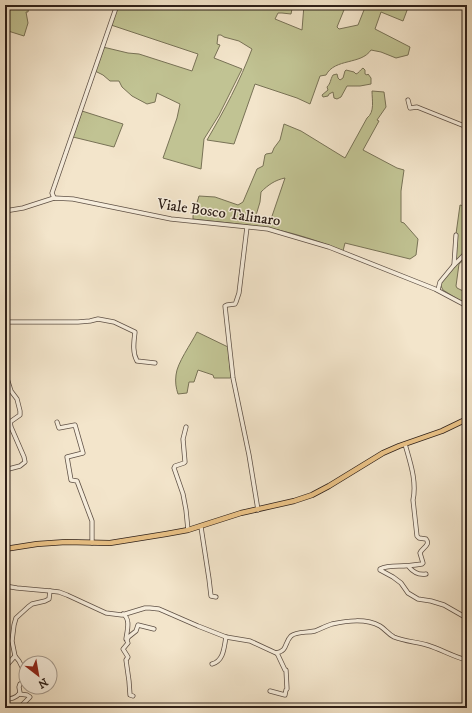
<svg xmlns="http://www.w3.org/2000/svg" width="472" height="713" font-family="'IM FELL DW Pica',serif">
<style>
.green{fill:#c1c393;stroke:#787256;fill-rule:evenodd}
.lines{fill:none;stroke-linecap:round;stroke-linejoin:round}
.minor-casing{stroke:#5f5146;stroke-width:5}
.major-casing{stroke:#2e2019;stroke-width:6}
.minor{stroke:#f7eedd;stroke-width:3.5}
.major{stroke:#eac286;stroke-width:4.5}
.labels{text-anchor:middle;stroke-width:3;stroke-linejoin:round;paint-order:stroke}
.street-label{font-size:15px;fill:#2e2019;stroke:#f7eedd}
</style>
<rect width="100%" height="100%" fill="#f3e5cb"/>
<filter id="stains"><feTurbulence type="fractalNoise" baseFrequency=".005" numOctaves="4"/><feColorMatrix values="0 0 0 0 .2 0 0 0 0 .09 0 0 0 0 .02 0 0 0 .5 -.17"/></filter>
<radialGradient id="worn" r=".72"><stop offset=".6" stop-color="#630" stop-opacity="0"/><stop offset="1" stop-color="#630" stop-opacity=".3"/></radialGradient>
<g class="green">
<polygon points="5,5 29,5 28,12 26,12 28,23 24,36 5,30"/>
<path d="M118,5h173l1,4 -1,5 -9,-1h-4l-3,6 27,11 2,-25h42l-9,22 2,2 19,-4 8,-20h43l-6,16 -22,-9 -6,17 35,18 -2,8 -12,3 -15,-6 -10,-2c-10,15 -36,8 -45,25l-6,1 -10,28 -13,-6 -42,-14 -21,60 -27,-4c17,-29 33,-59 45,-91l-13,-8 -15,-4 -3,-2h-3l-1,9 3,1 -6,13 28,11 -23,46 -15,24 -3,30 -38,-11 14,-40 3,-14 -23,-11 -2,9 -8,2 -15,-8 -10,-9 -3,-6h-9l-7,-6 -8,-4 8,-24 25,6 11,1 53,17 6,-17 -87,-29z"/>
<path d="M363,68l2,2v4l2,1 1,-1 3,4v6l-11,2h-13l-6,11 -4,2 -3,-1 -1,-6 -4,2 -1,2 -5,1 -1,-2 6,-5 -1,-3c4,-4 3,-7 6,-12l4,-1 1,4 2,2 3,-2 2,-7 1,-1 8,2 2,2c3,-1 4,-4 7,-6z"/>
<path d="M372,91l12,1 2,15 -9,13 2,1 -16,29 34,18 7,2 -3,21v31l3,1 14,16 -2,16 -6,4 -65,-16 -2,8c-24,-10 -49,-18 -74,-23 -25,-4 -51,-6 -76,-9v-3l6,-20 16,1 23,8 5,-3 14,-33 6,-3 2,-11 1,-1 6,-1 2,-5 6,-8 4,-16 17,7 44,27 22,-40c8,-6 5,-18 5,-27zM285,178l-16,47 -15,-3 6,-20 1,-10c7,-7 14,-12 24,-14z"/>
<polygon points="82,111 123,124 114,147 73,137"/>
<polygon points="460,205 467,207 467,251 455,262 456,234"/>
<polygon points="467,254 467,257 459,264 456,286 457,288 467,293 467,305 443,290 440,284 443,279"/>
<path d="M197,332l31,15 3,30 -1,1h-16l-1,-3 -15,-5 -4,12h-5l-2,11 -9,1c-2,-6 -3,-12 -2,-19 1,-12 15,-31 21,-43z"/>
</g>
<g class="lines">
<defs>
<g id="minor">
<polyline points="408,100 410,108 417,107 467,127"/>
<polyline points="54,198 52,193 117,5"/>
<polyline points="5,211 23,208 54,198 73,199 171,219 268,229 329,247 435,289 467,306"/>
<polyline points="247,227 239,293 236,302 235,304 227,305 225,306 233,378 249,455 258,510"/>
<polyline points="454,265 456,235"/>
<polyline points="438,290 440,282 454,265 467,252"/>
<path d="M5,322h73l12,-1 8,-2 16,3 21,10c-1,9 -3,20 2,29l18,2"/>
<polyline points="5,372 11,391 17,399 20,411 20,415 10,422 11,427 24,457 25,462 20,466 5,470"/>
<polyline points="57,422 59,428 75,425 83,453 67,457 71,480 77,481 92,521 92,543"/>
<polyline points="186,427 183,439 185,462 184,463 175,466 174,468 183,494 186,510 188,530"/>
<path d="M405,444c5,18 12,37 8,56l4,36 2,2 7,1c5,6 -4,9 -6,14l3,10 -1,1c-7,1 -15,2 -23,2 -7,0 -13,0 -19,3v1l13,7 8,6 7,10 10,6 13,2 13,4 21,12"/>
<polyline points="201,527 209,579 211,596 216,597"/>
<path d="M410,566l-1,1c4,5 10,8 17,7"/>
<path d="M5,586l12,2 33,3 9,1 8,3 39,18 16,2 23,-7h5l9,1 39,17 28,11 24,4 26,12c12,-2 8,-10 15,-17 6,-5 16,-3 24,-5 5,-2 11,-5 17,-7 15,-3 33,-6 48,2 5,3 8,8 14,11 10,4 22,5 33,8 14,4 26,12 40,15"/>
<path d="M123,614c8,5 4,17 3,25l10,-8 2,-6 16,4"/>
<polyline points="128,637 127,641 128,643 123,649 128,657 126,660 129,681 130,695 133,696"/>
<path d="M212,664c12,-3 12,-17 14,-27"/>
<polyline points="5,665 7,665 15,656"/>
<polyline points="26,675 19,661 15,656 12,641 14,625 16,618 28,607 32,604 45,601 49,599 50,591"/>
<polyline points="270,691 285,695 286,690 287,689 286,670 285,670 277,653"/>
<path d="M5,700c6,-1 11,-2 15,-7l-1,-6 1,-3 6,-3"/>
<polyline points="19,708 30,697 27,695 19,694"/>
<path d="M442,708c6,-4 12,-2 18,0"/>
</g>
<polyline id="major" points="5,549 37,544 66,542 110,543 166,534 188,530 241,513 294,501 312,495 329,486 383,453 399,446 442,431 467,419"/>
</defs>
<use href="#minor" class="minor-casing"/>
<use href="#major" class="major-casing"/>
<use href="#minor" class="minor"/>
<use href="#major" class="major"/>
</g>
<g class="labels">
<g class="street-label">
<text transform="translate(219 212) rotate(8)" y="5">Viale Bosco Talinaro</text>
</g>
</g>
<rect width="472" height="713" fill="none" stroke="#f3e5cb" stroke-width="20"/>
<rect x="6" y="6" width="460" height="701" fill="none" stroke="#2e2019" stroke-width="2"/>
<rect x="10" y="10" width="452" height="693" fill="none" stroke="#2e2019"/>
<g transform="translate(38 675) rotate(149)"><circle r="19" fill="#f7eedd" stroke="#a79c8f"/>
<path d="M0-3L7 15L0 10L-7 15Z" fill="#8f2418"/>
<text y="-6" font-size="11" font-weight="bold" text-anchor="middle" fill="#2e2019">N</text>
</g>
<rect width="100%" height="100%" filter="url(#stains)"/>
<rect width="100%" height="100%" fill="url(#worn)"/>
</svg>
